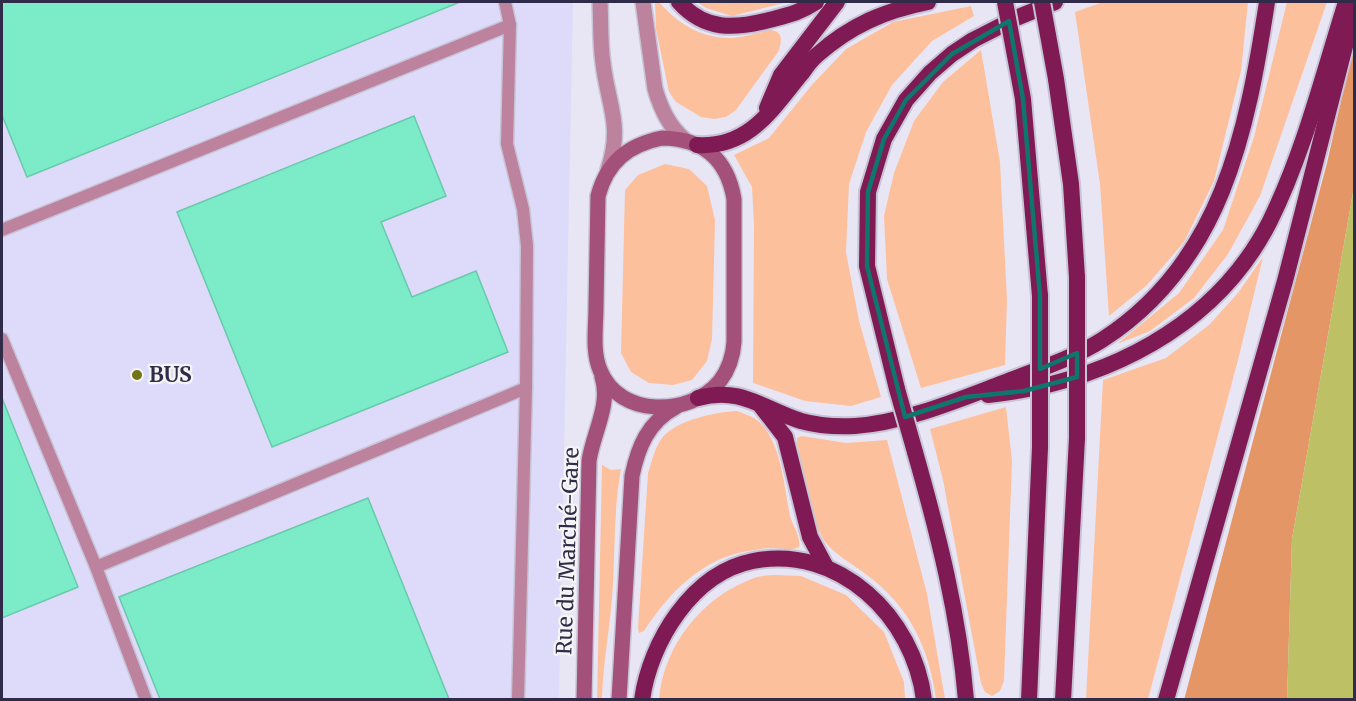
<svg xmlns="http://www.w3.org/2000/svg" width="1356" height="701" font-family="Merriweather,serif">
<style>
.built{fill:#dddafa}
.green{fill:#fdc09d}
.forest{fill:#e59667}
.water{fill:#bdc065}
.building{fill:#7cebc8;stroke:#69c9ab;stroke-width:1.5}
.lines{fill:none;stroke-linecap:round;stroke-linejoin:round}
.service-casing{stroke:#c7c4d6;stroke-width:15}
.minor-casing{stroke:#c7c4d6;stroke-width:18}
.secondary-casing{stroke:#c7c4d6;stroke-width:18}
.trunk-casing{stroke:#c7c4d6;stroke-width:20}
.service{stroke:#bd839e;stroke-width:12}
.minor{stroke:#bd839e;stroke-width:15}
.secondary{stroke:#a3517a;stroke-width:15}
.trunk{stroke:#7f1a54;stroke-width:16}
.trunk-bridge-casing{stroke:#c7c4d6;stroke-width:20;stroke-linecap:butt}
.trunk-bridge{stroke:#7f1a54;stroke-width:16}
.marked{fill:none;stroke:#0f766e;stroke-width:4.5;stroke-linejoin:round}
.poi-dot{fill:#72741a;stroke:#f5f5f5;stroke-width:2}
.labels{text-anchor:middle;stroke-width:4.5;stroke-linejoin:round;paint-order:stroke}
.poi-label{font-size:21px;font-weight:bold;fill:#302b48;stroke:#f5f5f5;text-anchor:start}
.street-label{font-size:21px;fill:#302b48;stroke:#f5f5f5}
</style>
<rect width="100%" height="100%" fill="#e8e6f5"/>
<polygon class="built" points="2,2 573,2 559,699 2,699"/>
<g class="green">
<path d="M655,2h4c18,21 40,35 69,36 13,0 28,-5 42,-8 14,1 12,12 8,22l-42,58 -10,7 -12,2 -13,-2 -25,-15 -7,-10 -13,-63z"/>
<polygon points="697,2 788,2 732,16 706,8"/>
<polygon points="1103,2 1248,2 1241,71 1214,181 1184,242 1147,285 1109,316 1100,184 1075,12"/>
<polygon points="1287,2 1327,2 1260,196 1228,254 1194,298 1150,331 1117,344 1179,293 1223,230 1254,137"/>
<polygon points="971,6 974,16 932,41 892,85 866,132 849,184 846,252 859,321 881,397 851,406 805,401 753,383 754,225 752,187 734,155 769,138 811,86 846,49 893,22"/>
<polygon points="981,50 1000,162 1007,300 1005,365 921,388 887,279 884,216 894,173 914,121 943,82"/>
<polygon points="665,164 689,169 707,186 715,220 712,339 707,361 692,380 673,385 649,383 631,372 621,353 625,190 638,175"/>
<polygon points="1263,257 1239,356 1148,699 1086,699 1103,380 1166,358 1209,325 1238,293"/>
<polygon points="1006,407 1012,461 1004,681 1000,691 992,696 985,692 981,683 943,480 930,429"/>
<path d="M737,411c5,2 12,4 17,7 27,17 30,69 36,98 3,10 11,21 9,31 -8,4 -18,1 -27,1 -8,0 -16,2 -24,3 -46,7 -80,43 -104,80l-5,2 -1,-5 10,-155c4,-12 6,-24 14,-35 14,-18 54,-26 75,-27z"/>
<path d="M802,436l44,7 41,-3 40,154 18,105h-9c-7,-51 -26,-92 -69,-124 -14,-11 -36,-22 -45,-38 -15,-26 -19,-65 -25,-94v-5z"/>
<path d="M602,465l9,5 10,-1c-7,38 -6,76 -8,115 -2,39 -10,77 -11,115l-5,1z"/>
<path d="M801,576l45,19 38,37 20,50 1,17h-246c5,-54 43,-102 95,-121 13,-5 33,-2 47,-2z"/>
</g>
<polygon class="forest" points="1354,43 1354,187 1292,539 1287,699 1184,700 1327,163"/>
<polygon class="water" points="1354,187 1354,699 1287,699 1292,539"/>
<g class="building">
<polygon points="2,2 460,2 27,177 2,115"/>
<polygon points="414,116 446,196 381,222 412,297 476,271 508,352 272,447 177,212"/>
<polygon points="2,398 78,587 2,618"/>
<polygon points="368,498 449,699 160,699 119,597"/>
</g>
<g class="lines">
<defs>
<g id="service">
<polyline points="505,2 510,25 507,144 523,209 527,246 526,388 518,700"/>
<polyline points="2,230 510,25"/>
<polyline points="2,339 96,567"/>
<polyline points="146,700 96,567 526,388"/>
</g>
<g id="minor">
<path d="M600,2c1,20 0,41 3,61 5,43 20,61 5,107"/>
<path d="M643,2l12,87c6,20 14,38 31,52"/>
</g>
<g id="secondary">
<path d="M662,138c41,1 65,20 72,61v143c-1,15 -5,27 -14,39 -30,36 -101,37 -120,-11 -8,-19 -4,-43 -4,-64 1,-36 1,-73 2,-110 9,-34 30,-51 64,-58z"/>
<path d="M584,700l5,-239c4,-28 22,-56 13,-84"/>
<path d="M619,700l13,-224c6,-29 16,-54 44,-69"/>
</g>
<g id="trunk">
<path d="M679,2c26,29 55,27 90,18 19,-5 30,-7 47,-18"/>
<polyline points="1056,79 1071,184 1077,277"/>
<polyline points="1023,99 1040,296"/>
<polyline points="767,108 781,75 837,2"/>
<path d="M697,145c53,3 75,-36 105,-72 4,-6 9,-13 15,-18 34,-30 67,-44 111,-53"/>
<polyline points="897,389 867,266 868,192 884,139 906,100 930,73 952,54 973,40 1016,18 1055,2"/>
<path d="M988,395c115,-12 228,-67 282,-174 34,-69 53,-146 76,-219"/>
<path d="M698,398c43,-12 65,11 103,23 18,5 35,6 54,5 48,-3 103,-26 148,-43 33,-13 69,-24 99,-43 120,-77 145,-208 165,-338"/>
<polyline points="761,406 785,437 810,537 826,567"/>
<path d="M915,452c23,81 44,163 51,248"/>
<path d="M642,700c8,-58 50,-127 111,-139 86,-17 161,56 171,139"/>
<polyline points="1029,700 1040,447"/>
<polyline points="1063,700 1077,438"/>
<polyline points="1166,700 1285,281 1354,11"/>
</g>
</defs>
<use href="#service" class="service-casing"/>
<use href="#minor" class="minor-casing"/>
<use href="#secondary" class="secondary-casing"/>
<use href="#trunk" class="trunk-casing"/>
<use href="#service" class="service"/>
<use href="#minor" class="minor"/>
<use href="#secondary" class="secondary"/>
<use href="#trunk" class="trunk"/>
<defs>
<g id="trunk-bridge">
<polyline points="1005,2 1023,99"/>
<polyline points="1042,2 1056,79"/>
<polyline points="1077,277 1077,438"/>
<polyline points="1040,296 1040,447"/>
<polyline points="897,389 915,452"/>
</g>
</defs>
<use href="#trunk-bridge" class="trunk-bridge-casing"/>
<use href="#trunk-bridge" class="trunk-bridge"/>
</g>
<path class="marked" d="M1009,21l14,78 17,197v73l37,-16v24l-53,14 -58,6 -61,20 -38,-151 1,-74 16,-53 22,-39 46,-46z"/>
<circle class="poi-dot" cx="137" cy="375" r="6"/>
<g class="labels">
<g class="poi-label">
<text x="149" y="382">BUS</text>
</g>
<g class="street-label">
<text transform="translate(568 551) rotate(-88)" y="7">Rue du Marché-Gare</text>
</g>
</g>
<rect width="1356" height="701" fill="none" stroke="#302b48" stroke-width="6"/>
</svg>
